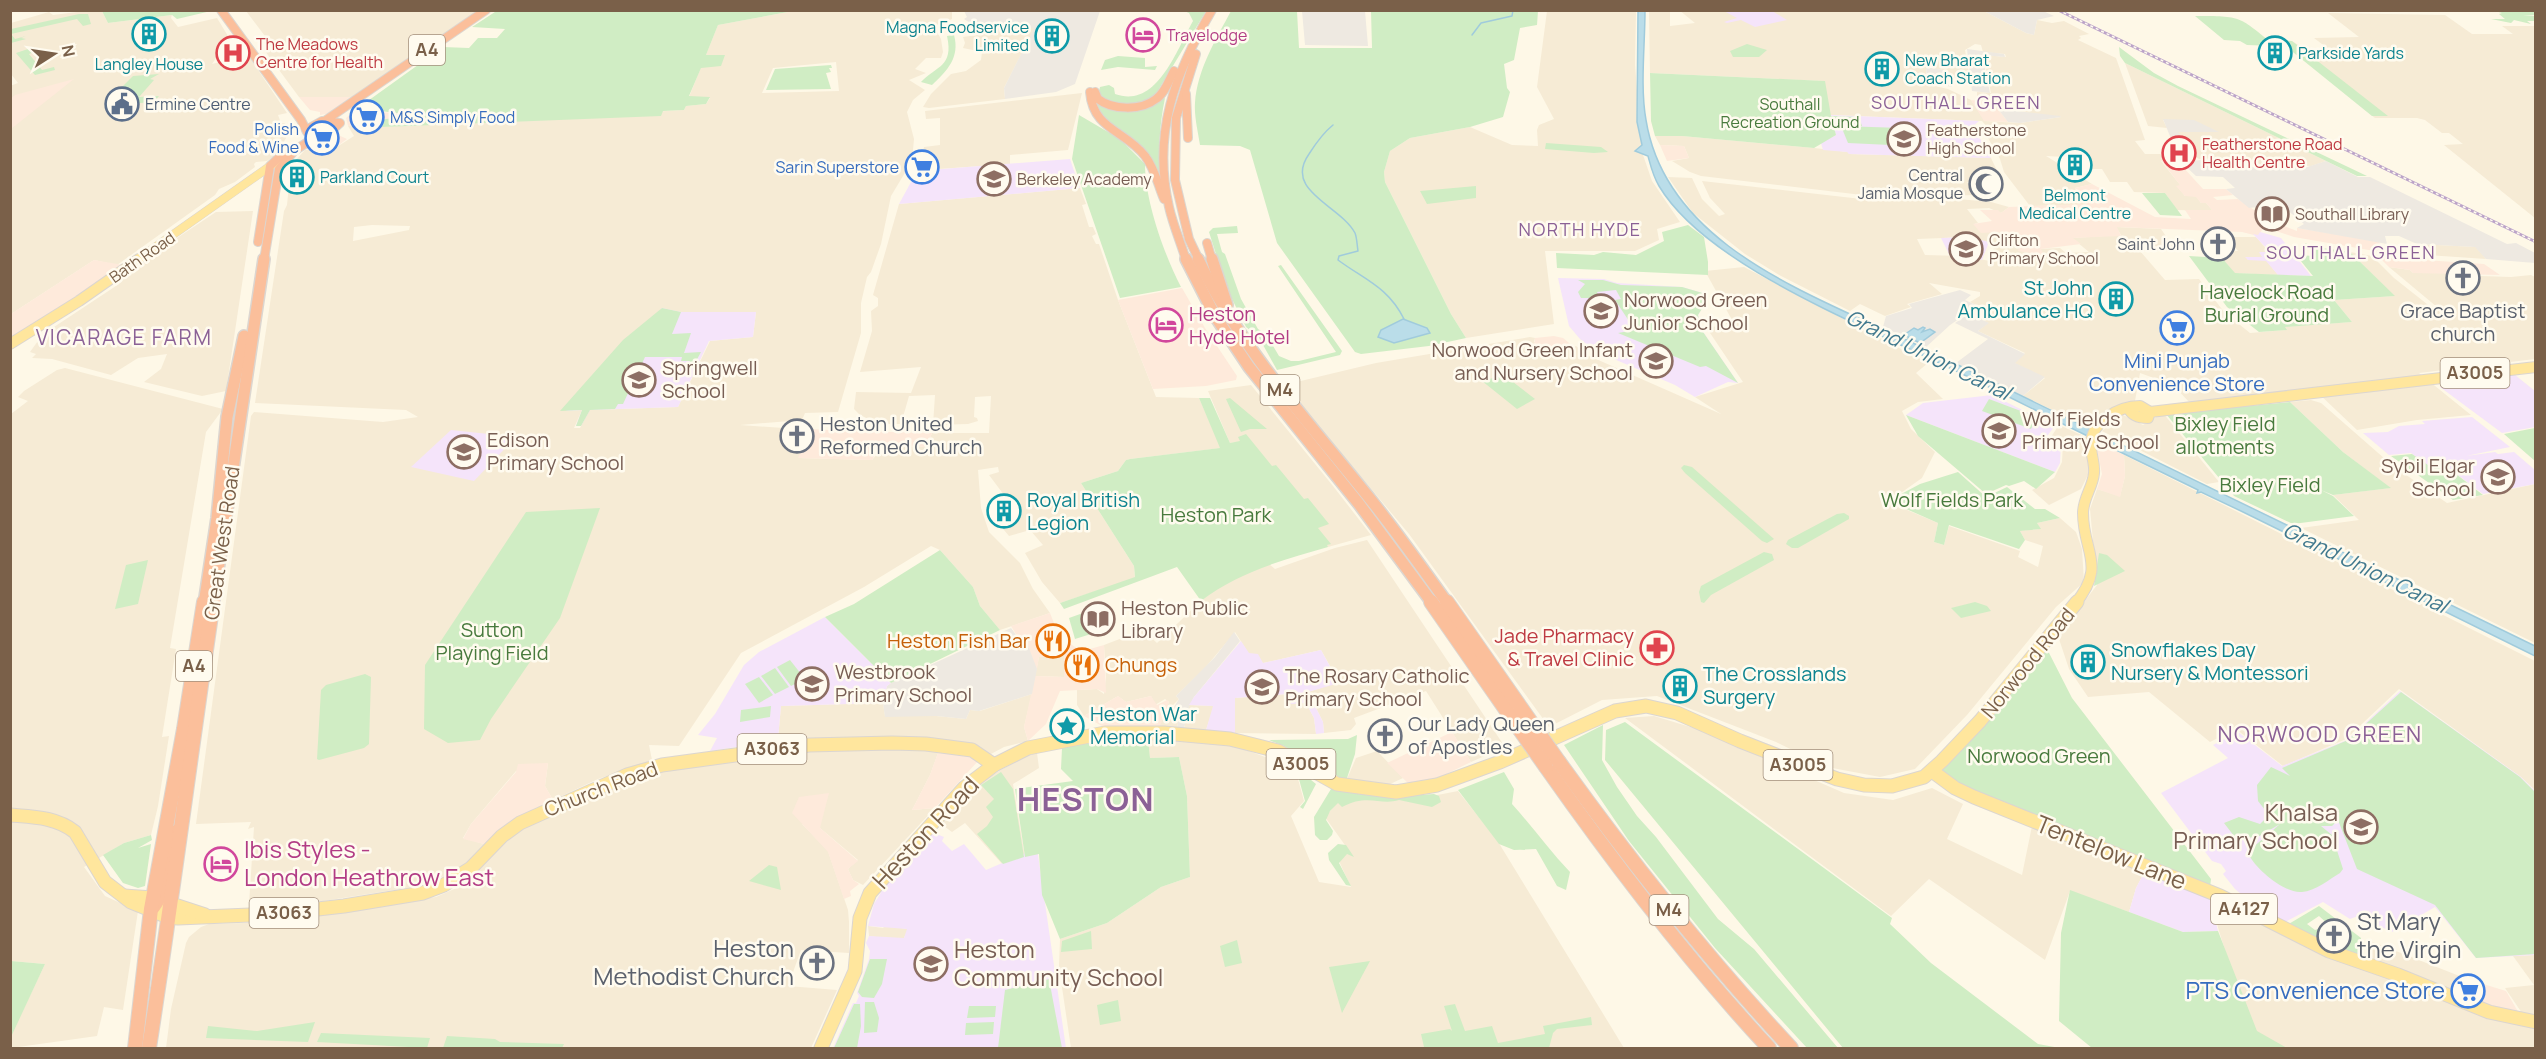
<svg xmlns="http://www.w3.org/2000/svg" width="2546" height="1059" font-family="Manrope,sans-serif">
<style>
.residential{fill:#f6ebd5;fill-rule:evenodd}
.commercial{fill:#feeadb}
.industrial{fill:#eee9e1}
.education{fill:#f5e4fa}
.green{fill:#d0edc4;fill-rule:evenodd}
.water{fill:#badde9;stroke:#a0cbdc;stroke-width:1.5}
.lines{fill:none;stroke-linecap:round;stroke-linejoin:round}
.stream{stroke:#a0cbdc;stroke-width:1.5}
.major-far2-casing{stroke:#dcd6d0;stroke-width:9}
.major-far1-casing{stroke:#dcd6d0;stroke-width:12}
.major-casing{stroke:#dcd6d0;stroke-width:15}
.highway-far2-casing{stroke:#dcd6d0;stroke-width:10}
.highway-far1-casing{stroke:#dcd6d0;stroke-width:14}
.highway-casing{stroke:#dcd6d0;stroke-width:16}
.major-far2{stroke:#ffe69d;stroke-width:8}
.major-far1{stroke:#ffe69d;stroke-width:10}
.major{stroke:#ffe69d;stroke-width:13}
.highway-far2{stroke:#fbbf9b;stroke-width:8}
.highway-far1{stroke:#fbbf9b;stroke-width:11}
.highway{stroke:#fbbf9b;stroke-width:14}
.rail-casing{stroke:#bca4c9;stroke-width:3}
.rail{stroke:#fffbef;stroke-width:1.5;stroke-dasharray:3;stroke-linecap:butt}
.highway-bridge-casing{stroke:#dcd6d0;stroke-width:16;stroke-linecap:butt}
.highway-bridge{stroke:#fbbf9b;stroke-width:14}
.labels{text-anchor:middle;stroke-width:5;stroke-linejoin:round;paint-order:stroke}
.far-culture-label{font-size:16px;fill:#0d838f;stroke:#fffbef;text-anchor:start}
.far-hotel-label{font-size:16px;fill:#b23c85;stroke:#fffbef;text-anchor:start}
.far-health-label{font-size:16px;fill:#be3a42;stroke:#fffbef;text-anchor:start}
.far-service-label{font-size:16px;fill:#4e5e75;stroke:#fffbef;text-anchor:start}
.far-park-label{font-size:16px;fill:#487a3d;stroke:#fffbef}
.far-shop-label{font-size:16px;fill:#366cbe;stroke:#fffbef;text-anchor:end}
.far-education-label{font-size:16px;fill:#785e54;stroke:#fffbef;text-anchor:start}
.far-worship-label{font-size:16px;fill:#5b616d;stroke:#fffbef;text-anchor:end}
.far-street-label{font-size:16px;fill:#7a6049;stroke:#fffbef}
.shield{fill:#fffbef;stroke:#a28e7b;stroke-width:1.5}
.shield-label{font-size:18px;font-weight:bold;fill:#7a6049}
.far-neighbourhood-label{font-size:18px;letter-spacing:1.5px;fill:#8b6196;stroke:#fffbef}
.far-quarter-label{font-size:18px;letter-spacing:1.5px;fill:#8b6196;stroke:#fffbef}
.culture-label{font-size:20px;fill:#0d838f;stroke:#fffbef;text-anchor:start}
.park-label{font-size:20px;fill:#487a3d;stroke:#fffbef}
.education-label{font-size:20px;fill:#785e54;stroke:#fffbef;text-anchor:start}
.worship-label{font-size:20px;fill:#5b616d;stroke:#fffbef;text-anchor:start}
.hotel-label{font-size:20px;fill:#b23c85;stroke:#fffbef;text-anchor:start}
.shop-label{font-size:20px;fill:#366cbe;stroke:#fffbef}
.street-label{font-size:20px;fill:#7a6049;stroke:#fffbef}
.health-label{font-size:20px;fill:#be3a42;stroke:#fffbef;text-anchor:end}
.food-label{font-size:20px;fill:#c56008;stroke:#fffbef;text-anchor:end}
.neighbourhood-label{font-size:21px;letter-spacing:1.5px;fill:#8b6196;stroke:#fffbef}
.water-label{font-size:21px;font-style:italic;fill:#41798e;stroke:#fffbef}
.quarter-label{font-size:22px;letter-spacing:1.5px;fill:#8b6196;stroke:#fffbef}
.near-education-label{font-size:24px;fill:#785e54;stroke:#fffbef;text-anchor:end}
.near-street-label{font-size:24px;fill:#7a6049;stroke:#fffbef}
.near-hotel-label{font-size:24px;fill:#b23c85;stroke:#fffbef;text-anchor:start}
.near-worship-label{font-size:24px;fill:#5b616d;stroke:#fffbef;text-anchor:start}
.near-shop-label{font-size:24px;fill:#366cbe;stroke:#fffbef;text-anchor:end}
.near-district-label{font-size:32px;font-weight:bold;letter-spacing:1.5px;fill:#8b6196;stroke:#fffbef}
</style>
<rect width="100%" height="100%" fill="#fef8e7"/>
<g class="residential">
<polygon points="93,10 102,11 108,23 172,15 171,18 178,27 217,18 228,36 233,37 241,48 220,52 212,64 248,55 287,113 278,115 281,123 285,123 287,130 286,138 281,147 285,148 267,161 256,162 254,164 255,167 235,182 219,189 215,195 117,265 94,260 11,314 10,86 18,83 11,74 11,23 49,12 53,15"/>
<path d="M1679,10l305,1 42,22 8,2 3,-15 15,3 12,-2 25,13 -10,2 2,2 -3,2 38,18 29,82 -10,1 10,13h15l12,6 -11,1 20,25h-4l8,10h11l5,7h5l7,8 -36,-1 -12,-17 -31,-1 -7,-10h-17l-8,-13h-9l-8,-11 -39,-2 46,28 -17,4 13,17 -58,1 -26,-34 -4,-13 -16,-28 4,-3 -6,-7 -152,-6 -6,-34 -174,-8 -1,-62h21v15l25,-3zM1975,44l6,1 2,7 22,2 1,3 -23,-2 8,38 -14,-1v9l19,2 2,6 63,8 -41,6 -35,-2 -14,-21 -23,-11 -22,-5v-17l23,4 1,6 20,3 -5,-30z"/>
<polygon points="246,11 477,11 356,97 299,97 265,51 274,48"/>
<path d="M793,11h159v8l-18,7 7,13 2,13 -2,6h-15l-11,11 11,4 -17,7 16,10 -12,10 -6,12 7,27 -2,22 -21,35 -10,48 -10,28 -4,5 -6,26v30l-23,79 -33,1 -3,7 -62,5 44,3 -4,12h26l-7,18 73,2 13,-15 41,2 6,-14h57l2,-37 -16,1 -1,20 3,1 1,3 -10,3 -35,1 2,-30 -26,1 -8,28h-22l-19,-9 -6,-6 2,-17 55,1 10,-26 -61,5 12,-41 -1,-20 7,-5v-8l-5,-3 26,-91 181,-16 6,16 -4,1 7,22h4l3,7 -4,2 4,8h3l19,56 38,97 43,1 22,50 -91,11 -4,1 -8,11 -37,12 53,83 1,12 -75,25 -18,-21 -17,-29 18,-8 -13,-15 -21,6 -10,-12 -1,-4 16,-6 -10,-19 -15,-20 10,-3 -1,-5 -20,3 3,38 8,24 31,31 13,26 17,24 -50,17 -20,-24 -7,-19 -33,-37 -9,-4 -67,41 -123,66 -62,93 -30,-1 3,15 -54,19 -45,21 -8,-14 3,-23 -32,8 -45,53 -8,14 21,6 -19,20 -23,13 -29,10 -96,15 -68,2 5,-77 -6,2 3,-7 -55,2 55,-408 3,-4 129,10 35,-5 -12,-7 -151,-7 29,-192 3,-6 2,-20 7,-25 9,-10h27l22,-14 -6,-10 31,-6 3,7 302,-17 2,-4 20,-2 4,-6 -21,-1 29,-72zM836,62l3,29 -77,2 11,-25zM372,225l37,1h1l-1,4 -56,11 1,-14zM662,308l19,4h75l-3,25 -43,4 -32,66 -89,3 -9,18h-6l8,-18 -15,1z"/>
<polygon points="1547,11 1636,11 1635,65 1642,152 1652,181 1680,222 1657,229 1659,240 1635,251 1545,251 1554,324 1466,338 1451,314 1385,182 1384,172 1390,151 1410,138 1470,127 1512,145 1538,146 1537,130 1539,125 1554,119 1537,87"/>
<polygon points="2328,13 2445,15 2472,34 2513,34 2502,26 2535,26 2535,218 2444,145 2463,144 2449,133 2442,133 2425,120 2417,118 2375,118 2326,78 2292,41 2315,56 2338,56 2314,38 2359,37"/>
<polygon points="1035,27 1004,88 1005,99 929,108 923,107 931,94 951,74 966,71 981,60 982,52 963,48 965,43 963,37"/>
<polygon points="2125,63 2326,161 2311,166 2234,163 2221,158 2199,159 2172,141 2185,141 2177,132 2217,132 2163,120 2167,128 2148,126"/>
<polygon points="1082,93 1068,150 1010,155 1010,164 924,170 926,163 920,163 924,147 940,145 940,118 926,119 925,111"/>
<polygon points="1655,136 1682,136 1814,148 1848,152 1849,154 1991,158 2002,181 1967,182 1978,195 1879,197 1701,176 1690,172 1672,161 1689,158 1684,146 1660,145"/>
<path d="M1668,177l24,1 10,21 17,17 6,-2 -15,-16 -8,-17 177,20 79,-2 33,3 18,5 -8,6 -12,-5 -22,1 11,14 -4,1 45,12 21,13 20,-1 6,5 23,-1 -17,-14 49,-3 -5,-8 45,2 15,22h-36l25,29 34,-1 25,33 26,21 36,-3 -2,-3 68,-5 -18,-22 60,-4 -44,-44 22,4 22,22 38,30 5,-1 -48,-40 21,3 3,3 34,-1 4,3 60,2 20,-2 4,2v82l-116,14 52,42 -54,5 -60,10 -40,-38 -126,12 -18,-19 -33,-12 -5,28 -18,7 -27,20 -67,-32 22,-18 -31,-15 11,-10 -47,-22 10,-8 -19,-9 9,-8 -8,-4 10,-6v-4l-51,-9 13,11 -35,10 4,3 -26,9 -25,-12 -10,7 -69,-35 -36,-22 -52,-41zM1968,237l27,7 -5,17 -28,-5 -37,-1 -8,-16z"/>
<polygon points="253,211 226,391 202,396 144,382 161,369 167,354 138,358 111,375 52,359 32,358 36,354 30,352 43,334 50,333 51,329 119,284 114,280 216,212"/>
<polygon points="2227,237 2256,237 2270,253 2260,253 2263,257 2246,257 2248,260 2266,260 2278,275 2234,273 2217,251 2238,251"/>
<polygon points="2417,244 2476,247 2486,259 2427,255"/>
<polygon points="1744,267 1928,363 1916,373 1943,399 1918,402 1902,411 1911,429 1935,452 1922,478 1888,502 1938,523 1934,542 1944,545 1949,526 2020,551 2018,557 2038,567 2043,546 2025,540 2020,531 2040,529 2037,523 2060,518 2076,532 2082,549 2084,582 2056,607 1967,715 1915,769 1880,777 1827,767 1776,742 1657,696 1602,700 1549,727 1409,534 1284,385 1376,363 1530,337 1535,338 1534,342 1552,352 1565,351 1576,346 1587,355 1721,414 1695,397 1743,382 1706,327 1728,326 1724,321 1732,320 1705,271"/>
<polygon points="65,368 223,409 206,432 170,648 176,649 162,737 169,736 158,806 151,835 124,843 84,867 105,896 138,911 123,1010 104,1007 97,1036 11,1048 10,1037 45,964 11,961 11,414 28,401 18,397 24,391 57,370"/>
<polygon points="1251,385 1333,486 1371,535 1328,547 1240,442 1230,443 1208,391"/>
<polygon points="2311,400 2321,403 2393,466 2447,503 2535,484 2535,643 2301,528 2359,520 2333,495 2390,488 2343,452 2290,402"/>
<polygon points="2163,413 2219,482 2207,484 2102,431 2116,417 2123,415 2143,425"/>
<polygon points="2059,425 2086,437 2090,471 2081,489 2049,505 2032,490 2054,478 2062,462 2063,443 2051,437"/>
<polygon points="2124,455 2535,661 2535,790 2521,777 2399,689 2346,739 2283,766 2236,729 2210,742 2149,692 2088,697 2069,669 2058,636 2097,585 2090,509 2097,489 2120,496 2125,476"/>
<polygon points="1367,540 1505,747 1471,762 1426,691 1354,718 1356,724 1351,730 1324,733 1323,722 1308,692 1339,682 1321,650 1263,663 1249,654 1235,632 1205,668 1176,696 1179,699 1173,705 1169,715 1179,716 1177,729 1235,746 1295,768 1304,801 1291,816 1319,882 1351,887 1338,859 1347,848 1325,817 1345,793 1417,799 1458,791 1497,840 1624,1048 1071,1048 1059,967 1060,939 1107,923 1161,887 1190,877 1187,796 1179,757 1150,758 1148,738 1158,738 1161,718 1169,702 1165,699 1155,705 1151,696 1126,702 1118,696 1084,716 1077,705 1077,690 1097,689 1104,694 1106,677 1104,645 1143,630 1157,643 1201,601 1221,584 1269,564 1275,569 1335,548"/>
<polygon points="1060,654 1064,655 1064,677 1035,676 1039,657"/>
<polygon points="1032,694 1024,727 1028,741 1004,747 978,761 938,753 930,775 912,810 935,808 863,885 853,880 848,869 858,860 820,828 802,824 828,851 848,910 849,922 849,953 801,950 788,986 837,990 811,1048 166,1048 171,1009 186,943 189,937 201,927 209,924 244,923 436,897 461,886 524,825 620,782 662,769 755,756 756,743 778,739 781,706 883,703 885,716 936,716 966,719 970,710 980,711"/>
<polygon points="1288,694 1306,703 1314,718 1316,734 1235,733 1235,698"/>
<polygon points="1189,705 1214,706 1206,730 1184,729"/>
<polygon points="1654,716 1697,729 1844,793 1893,800 1932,788 1963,804 1947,839 2022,875 2032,826 2145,871 2136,888 2129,912 2070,891 2045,960 1929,879 1891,916 1625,718"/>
<polygon points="1377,751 1403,778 1388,785 1347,779 1356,758"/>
<polygon points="1037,753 1039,768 1013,784 1025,857 1003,865 965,823 952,832 941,824 972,790 992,775 1028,755"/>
<polygon points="2210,898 2371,965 2368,940 2462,977 2459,1002 2512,1024 2535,1025 2535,1048 2266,1048 2255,1044 2219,931"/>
<polygon points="868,926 883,928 885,926 908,929 904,938 882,938 869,936"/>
<polygon points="2535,955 2535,1015 2524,1016 2505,988 2534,985 2513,956"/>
</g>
<g class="commercial">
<polygon points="74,79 11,129 10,99 15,95"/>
<polygon points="299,97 355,97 331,113 320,115 320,112 310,110"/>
<polygon points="1971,100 1996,103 1998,109 2008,122 1984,121"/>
<polygon points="357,109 401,114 401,117 348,126 346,118"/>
<polygon points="336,134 347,139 332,150 322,149 318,151 304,149 320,138"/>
<polygon points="1660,145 1684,146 1689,158 1667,161"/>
<polygon points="2161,160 2172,160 2183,167 2203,189 2226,189 2233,195 2213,197 2217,200 2238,199 2269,220 2297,231 2297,228 2378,241 2386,253 2294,237 2264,227 2258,236 2242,232 2117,227 2121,236 2073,238 2081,244 2041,249 2044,255 2018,251 2020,242 2018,236 2000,232 1981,233 1973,224 1992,221 1980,210 1998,210 2001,213 2009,207 2087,204 2075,188 2092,184 2155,217 2191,219 2185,210 2212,210 2206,203 2201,203 2196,197 2185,196 2176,186 2180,185"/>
<polygon points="2379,257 2484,264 2500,275 2413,273 2410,270 2389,267"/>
<polygon points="94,260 129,266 11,344 11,314"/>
<polygon points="1182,288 1205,328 1237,376 1236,380 1206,386 1153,389 1118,300"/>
<polygon points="1554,336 1563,338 1574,347 1545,355 1534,349 1535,338"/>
<polygon points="810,429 850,431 932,433 926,447 885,445 881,455 875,455 872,460 798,458"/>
<polygon points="2100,443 2124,455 2125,476 2120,497 2097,489 2102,474 2097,449"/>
<polygon points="1050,613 1059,636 1078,649 1090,649 1104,645 1106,693 1097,689 1060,691 1046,724 1028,741 1024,727 1035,676 1064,677 1064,655 1039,657 1037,669 1011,626"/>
<polygon points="1118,696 1126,702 1151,696 1157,705 1167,700 1169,702 1160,726 1102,726 1084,716"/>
<polygon points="1452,732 1471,762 1438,778 1409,784 1387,763"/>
<polygon points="938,753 969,754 978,761 935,808 912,810 930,775"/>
<polygon points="548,763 545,786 553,800 518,817 484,844 463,839 471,824 516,772 518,764"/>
<polygon points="829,793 820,828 858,861 848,869 853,880 859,884 850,891 851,896 844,899 828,852 792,813 799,797"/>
<polygon points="2470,980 2506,991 2520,1015 2462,996 2463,989"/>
</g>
<g class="industrial">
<polygon points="964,11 1100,11 1075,84 1056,92 1005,99 1004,88 1034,28 983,34 981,30 964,19 967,17"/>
<polygon points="1302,11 1365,11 1368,46 1305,45"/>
<polygon points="1984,11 2043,11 2054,16 2037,20 2034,35 2026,33"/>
<polygon points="1967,49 2004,54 2005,57 1982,55 1990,93 1972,91"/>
<polygon points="1926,67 1949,71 1952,87 1927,82"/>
<polygon points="1998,109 2060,116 2061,117 2020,123 2008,122"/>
<polygon points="2163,119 2194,120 2219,132 2178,132 2186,141 2172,141"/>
<polygon points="2221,158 2243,167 2307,167 2326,161 2358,177 2370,177 2507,244 2516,243 2535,253 2535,263 2486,259 2475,247 2417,244 2399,236 2385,236 2387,244 2297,228 2304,224 2280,204 2249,208 2226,189 2235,188 2223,177 2196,176 2181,162"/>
<polygon points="1960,290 1971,295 1965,300 1978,306 1950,325 1926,347 1883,327 1886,316 1912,308 1909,304"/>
<polygon points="1969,314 1989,323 1978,331 2025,354 2015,363 2045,377 2023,396 1956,363 1988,339 1955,323"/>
<polygon points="1011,628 1022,643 1027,643 1037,669 1032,694 979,711 970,710 966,719 936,716 885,717 883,703 887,686 891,683"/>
<polygon points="1234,632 1240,641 1194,697 1188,709 1184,729 1177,729 1179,716 1169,715 1179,699 1176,696 1215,657"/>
</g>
<g class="education">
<polygon points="1724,11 1772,11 1787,20 1755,27 1741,20 1727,23 1724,22 1737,18"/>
<polygon points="1830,115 1979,121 1973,126 1991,158 1849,154 1847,152 1823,150 1821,143 1836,135"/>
<polygon points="1070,159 1080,188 899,204 917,171"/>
<polygon points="2260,232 2281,238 2311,276 2278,275 2266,261 2248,260 2245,257 2262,257 2259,252 2270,252 2253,234 2258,235"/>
<polygon points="1969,237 1989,242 1982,260 1967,256 1950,256 1941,238"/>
<polygon points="1558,278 1604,279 1617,283 1682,287 1706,294 1707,299 1698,315 1701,329 1738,383 1728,382 1695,397 1675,385 1595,351 1580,339 1569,326"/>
<polygon points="662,308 681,312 756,312 753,337 709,341 678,407 590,410 581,426 576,426 582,410 566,411 575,395"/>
<polygon points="2515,375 2535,391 2535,427 2502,433 2440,387"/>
<polygon points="1992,395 2055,426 2047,436 2061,443 2060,463 2055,472 1906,415 1923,403"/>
<polygon points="2472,417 2510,447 2466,456 2495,452 2498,454 2514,452 2535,470 2535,484 2483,494 2442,463 2444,462 2427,465 2411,453 2389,455 2363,433 2388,432 2399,426 2425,424 2422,421"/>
<polygon points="451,430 516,437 474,481 411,467"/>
<polygon points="825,617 891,683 887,686 883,703 781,706 778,739 756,743 756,741 753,741 748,745 710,751 717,738 698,735 715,714 744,665 759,652"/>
<polygon points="1241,641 1249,653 1258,654 1263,663 1321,650 1339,683 1308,692 1323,722 1324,733 1316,734 1314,718 1306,703 1291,704 1288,694 1235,698 1235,733 1206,730 1213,706 1189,705 1194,697"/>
<polygon points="2400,691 2521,777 2535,791 2535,955 2476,958 2435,907 2392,932 2358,916 2350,919 2323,902 2283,923 2265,914 2235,889 2223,874 2226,871 2221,864 2212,861 2161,793 2228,758 2213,745 2238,732 2282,766 2347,740"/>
<polygon points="934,833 944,837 942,841 952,851 964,844 986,870 1037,848 1066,1048 833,1048 853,1003 856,1003 859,996 857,993 869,959 870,951 866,943 869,936 904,938 907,929 868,926 874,904 888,881"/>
<polygon points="2145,871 2210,898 2218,931 2183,932 2129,912 2136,888"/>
</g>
<g class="green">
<polygon points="498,10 793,10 793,11 718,25 706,55 725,55 721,66 701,68 689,96 710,97 706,104 686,106 684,110 663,111 661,116 382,127 379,120 401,117 403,114 358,108 443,47 469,48 478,38 497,38 505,29 472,27"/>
<polygon points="2531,10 2535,11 2535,15 2523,15 2535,16 2535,21 2527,21 2531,24 2514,20 2511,23 2491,19 2505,19 2499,14 2502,13 2495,11"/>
<polygon points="102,11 211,11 177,19 172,15 108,23"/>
<path d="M1184,11h22l-53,88c-23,10 -34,7 -55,-4l2,-8 9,-2 5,3 1,6c42,15 61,-43 78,-73l-4,-8z"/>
<path d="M1231,11h66l2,37h73l-1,-37h167l-1,14 -17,3 -6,32 -10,4 3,24 3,4 -7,25 -33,10 -60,11 -20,13 -6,21 1,10 66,132 15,24 -37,8 -68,8 -6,-2 -78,-109 -27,-93 -10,-4 -40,-1c-2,-13 -6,-29 -5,-42 2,-33 21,-64 36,-92z"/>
<polygon points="79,14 88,14 91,24 83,26 77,19 11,34 15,39 26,36 21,38 26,39 11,43 11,29"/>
<path d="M2195,16c47,0 44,0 80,30l-28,-1 -7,-4 -16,-1z"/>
<path d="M954,35c6,22 -6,35 -22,50l-11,-3c15,-16 33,-15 26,-46z"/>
<polygon points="2278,40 2292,41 2388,116 2372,116"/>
<polygon points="1747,44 1767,50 1759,57 1733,57 1730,51"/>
<polygon points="34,47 37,51 29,54 42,70 54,67 55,70 35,75 16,53"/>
<polygon points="2119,47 2154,73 2178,86 2367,176 2357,176 2125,63 2120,56"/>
<polygon points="1118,56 1145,58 1145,67 1157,66 1155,70 1118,67 1101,70 1105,60"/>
<polygon points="831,65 832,68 829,68 831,72 826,73 831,89 766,90 775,69"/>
<polygon points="1650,73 1825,81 1831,116 1859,117 1862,126 1835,125 1831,116 1836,135 1814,148 1682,136 1655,136 1651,121"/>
<polygon points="159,74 150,79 154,80 139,97 159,96 154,102 127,104 128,102 123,103 139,97 112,102 131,87 117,92 133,76"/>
<path d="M1093,97l34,12 38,-11c-6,29 -7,57 -5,87l-5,-16 -49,-45z"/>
<path d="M1079,115l41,24 25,25c0,37 19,90 36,123l-61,11 -48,-139z"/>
<polygon points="1841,126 1902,128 1911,146 1848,143"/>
<polygon points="1546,143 1601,147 1608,152 1594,153 1545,149"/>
<polygon points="1476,186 1476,198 1427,204 1420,191"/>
<polygon points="2142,193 2165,193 2182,216 2160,215"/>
<polygon points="1688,225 1704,237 1708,262 1708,275 1557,268 1556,253 1594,255 1603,252 1636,255 1664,241 1662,232"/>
<polygon points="1237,226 1238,233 1217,234 1222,252 1225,254 1241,299 1258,329 1266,334 1279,356 1291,361 1299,361 1336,352 1278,266 1281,265 1342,351 1340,355 1277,370 1258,336 1246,327 1227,289 1209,232 1213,228"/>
<polygon points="2305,243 2315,247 2350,252 2395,296 2334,300 2352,322 2285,327 2287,330 2259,332 2227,307 2189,256 2222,258 2235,273 2313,276 2296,255 2314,256"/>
<polygon points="1578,280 1603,280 1621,285 1682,287 1706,294 1708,299 1698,315 1701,329 1738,383 1706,366 1700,367 1618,333 1635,330 1615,300 1621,299 1616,290 1597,292 1599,298 1581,298 1578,292 1585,284"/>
<polygon points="662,308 681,312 672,334 691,333 684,353 701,352 695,363 689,364 690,361 681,361 682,357 645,357 623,404 618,404 615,409 590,410 581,426 576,426 582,410 560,411 623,340"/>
<polygon points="1504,375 1535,399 1517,409 1482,381"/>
<path d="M1199,398h11l20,45 10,-2 -2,-4 8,-3 26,32 4,-1 28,34 4,-1 21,26 -11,4 13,16 -4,1 1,2c-45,13 -90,25 -127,54l-24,-34 -113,42 -4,-6 75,-26 -1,-11 -53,-83 37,-12 8,-11 4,-1 90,-11z"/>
<polygon points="1230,398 1267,429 1250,429 1241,432 1226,399"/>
<polygon points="1989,399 2037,417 2031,429 1982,411"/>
<polygon points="2290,402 2343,452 2391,488 2333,495 2321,490 2333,496 2354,516 2293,524 2234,496 2166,414"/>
<polygon points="1906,415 2055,472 2036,489 2024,481 2009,486 2006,485 1986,494 1918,436"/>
<polygon points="2535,428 2536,428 2535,461 2504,434"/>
<polygon points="2412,454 2428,465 2442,463 2483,495 2453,500 2391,456"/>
<polygon points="1684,465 1692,467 1774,539 1767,543 1762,541 1685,473 1681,468"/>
<polygon points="1958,472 1986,497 2007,487 2035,509 2045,509 2060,518 2037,523 2041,529 2020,531 2025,540 2019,549 1949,525 1944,545 1934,542 1938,523 1888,501 1920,484"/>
<polygon points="600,508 560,618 491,719 480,740 448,743 424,729 425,665 526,512"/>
<polygon points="1844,513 1849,516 1849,519 1798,548 1792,548 1786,544 1788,540 1837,514"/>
<polygon points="940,550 973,587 980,606 1000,630 891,683 825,617 854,604"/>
<polygon points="1764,552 1772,554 1774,560 1711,595 1704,603 1701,602 1699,592 1701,586"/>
<polygon points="2099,553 2107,555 2125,571 2094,586"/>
<polygon points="148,560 138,604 115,609 126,565"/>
<polygon points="1975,602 1987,606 1991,611 1961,618 1951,608"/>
<polygon points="1083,613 1091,634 1075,639 1069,618"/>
<polygon points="2047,649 2072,698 2211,879 2210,888 1964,788 1943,773 1942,769 1997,712"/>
<polygon points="790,660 805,679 791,686 777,667"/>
<polygon points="775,668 789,687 775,694 761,676"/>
<polygon points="365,674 371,677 369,744 364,748 319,760 317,759 321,690 326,685"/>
<polygon points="759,677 773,695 759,703 745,684"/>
<path d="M2401,692l119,85 15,15v162l-59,4 -41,-53 -78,-36 -19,-49 -6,6h-11l11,9 11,34 -3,4c-10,6 -25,18 -38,19 -17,2 -46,-23 -53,-37l2,-6 29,-25 -24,14 -22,-2 -10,-13 15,-6 21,7 9,-9 -11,-14 -1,-16 14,-18 19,9 -8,-8 66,-28z"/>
<polygon points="771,706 770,717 740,722 741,710"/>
<polygon points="1625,722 1892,918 1890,924 1931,963 2038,1044 2060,1048 1843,1048 1605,760 1606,730"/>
<polygon points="1603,725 1602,760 1617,787 1637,816 1656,837 1718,919 1754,949 1838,1048 1807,1048 1715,948 1629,841 1564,745"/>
<polygon points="1357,735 1355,754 1347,778 1342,779 1284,746 1269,740 1348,739"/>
<polygon points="1148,738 1150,758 1179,757 1187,796 1190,877 1161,887 1107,923 1060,939 1042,895 1039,854 1025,857 1015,789 1073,781 1061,769 1062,748 1099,740"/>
<polygon points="1300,771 1316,784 1303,809 1300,807 1305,801 1297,772"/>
<polygon points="1001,772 1013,789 1024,857 1003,864 977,834 987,826 993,817 986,807 994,799 981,785"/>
<path d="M1504,772l10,17 -2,15c20,22 37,46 58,68l-4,18 -9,-4 -21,-37 -22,1 -15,-6 -41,-54z"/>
<path d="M1331,789c38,5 64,8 103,5l5,2 2,6 -9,5 -33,-7c-19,6 -31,-7 -57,7l-4,-4 -8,8 -4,9 7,11 -1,4 -5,5h-7l-5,-5 -1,-18z"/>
<polygon points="151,835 152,840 138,848 151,844 145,886 138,888 123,883 103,855 124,843"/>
<polygon points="1338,844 1346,845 1354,857 1347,854 1339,863 1351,886 1346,885 1329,860 1328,853"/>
<polygon points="769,865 777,867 781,890 749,881"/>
<polygon points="2070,890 2183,932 2218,931 2257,1031 2287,1048 2092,1048 2059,1021 2061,933"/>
<path d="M2319,906l42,32v19l-45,-17 -29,-15zM2319,916l29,26h1l-10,6 -21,-19 -3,1 -8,-6z"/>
<polygon points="1091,931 1092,949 1061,952 1062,941"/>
<polygon points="1237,940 1242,963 1225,967 1220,946"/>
<polygon points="870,959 887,959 882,984 874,998 862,997 858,992"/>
<polygon points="11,961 45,964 11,1037 10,961"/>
<polygon points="1370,961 1342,1013 1329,967"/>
<polygon points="1049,979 1062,1048 998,1048 1005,990"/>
<polygon points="1118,1000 1121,1021 1100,1025 1097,1005"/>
<polygon points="865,1002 874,1002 879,1018 877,1032 864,1033"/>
<polygon points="854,1004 860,1004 861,1026 857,1048 834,1048"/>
<polygon points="1455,1004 1465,1031 1492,1026 1498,1043 1545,1034 1543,1026 1591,1017 1592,1025 1557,1029 1553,1033 1549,1048 1419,1048 1424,1047 1421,1034 1450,1029 1452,1031 1444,1006"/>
<polygon points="969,1006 996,1006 995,1017 967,1018"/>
<polygon points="315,1022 308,1042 206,1038 208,1026 257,1031"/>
<polygon points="994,1022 993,1034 965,1035 966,1023"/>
<polygon points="321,1033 430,1038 427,1048 317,1042"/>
<polygon points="447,1036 495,1039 500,1042 564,1044 562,1048 443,1048"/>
</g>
<g class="water">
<path d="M1638,11h7c0,34 -5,76 1,109 20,124 160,172 260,220l4,-2 -6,-3 10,-7 4,2 5,-3 2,1 -3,4 8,-3 5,3 -15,11 -6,-3 -1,3 622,303v10l-292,-144 -42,-20 -4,1 1,-3 -135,-66c-48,-24 -95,-48 -143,-70 -77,-37 -217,-94 -261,-168 -6,-10 -8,-19 -11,-30l-13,-5 7,-6 -5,-23z"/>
<polygon points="1403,319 1427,328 1430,333 1394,343 1378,337 1381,330"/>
</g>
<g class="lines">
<g class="stream">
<polyline points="1472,35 1481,23 1512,16 1513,10"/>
<path d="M1333,125c-10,8 -17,18 -24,29 -26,37 31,51 46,79 2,5 2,12 3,18l-19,5 -1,4c27,20 50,27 66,59"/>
</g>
<defs>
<polyline id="major-far2" points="137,260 276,162"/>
<g id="major-far1">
<polyline points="10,344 79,301 139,259"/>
<path d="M2128,408c4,8 11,10 20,10l2,-6"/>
<polyline points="2150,412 2536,367"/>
<path d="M2075,604c32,-39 8,-51 8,-91 0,-15 10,-26 11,-40 1,-9 -3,-18 -3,-27 -1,-24 28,-40 49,-40l10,6"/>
</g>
<g id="major">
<polyline points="1932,771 1955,788 1974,797 2220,896 2329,951 2398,975 2489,1012 2536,1022"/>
<path d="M10,815c23,2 46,2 65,17l30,50 26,20 37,15 10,1 96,-4 70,-8 79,-13 21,-8 27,-17 31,-32 18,-13 107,-48 35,-10 147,-20 83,-2 34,1 46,6 22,15"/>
<polyline points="124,896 153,898 205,915"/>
<polyline points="821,1048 855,971 860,918 870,893 964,788 994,765 1028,748 1105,733 1164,733 1230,739 1278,751 1337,784 1396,792 1437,785 1500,762 1615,711 1646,706 1677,713 1740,741 1837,779 1864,785 1892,786 1924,777 1942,761 1980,721 2077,602"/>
</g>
<g id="highway-far2">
<path d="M221,10l80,110 6,12c12,6 24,0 33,-9l-18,-2 -16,9"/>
<polyline points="1196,54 1176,118 1175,180 1189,239 1199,260"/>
<path d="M1090,92c3,38 35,38 55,64 10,13 13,29 19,43"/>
<path d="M1095,92l3,7c14,11 43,12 58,0 9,-6 13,-19 18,-28"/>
<polyline points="1186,94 1188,138"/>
<polyline points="326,120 486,10"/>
<polyline points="258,242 270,166 284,153"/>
<polyline points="1207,243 1212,260"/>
<polyline points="264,260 279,169 294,151 320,134"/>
<path d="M1186,260c-5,-17 -13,-35 -17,-53 -17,-74 6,-134 43,-197"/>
</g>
<g id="highway-far1">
<polyline points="1186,259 1215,316 1249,367 1359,504 1433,604"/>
<path d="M1198,259c43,91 111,163 173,241 27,34 52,69 77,104"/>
<polyline points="1212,259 1227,305"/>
<polyline points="204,604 217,518 227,417 244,336"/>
<polyline points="213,604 264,259"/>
</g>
<g id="highway">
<polyline points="1431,602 1520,730"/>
<polyline points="1447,602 1533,725"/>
<path d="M1559,762c72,100 148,196 232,286"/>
<path d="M1546,767c69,98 141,193 223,281"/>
<path d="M153,907c17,-23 14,-51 25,-76"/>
<polyline points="135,1048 151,909 184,729 204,602"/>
<path d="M149,1048c23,-148 42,-297 64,-446"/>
</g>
</defs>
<use href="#major-far2" class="major-far2-casing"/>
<use href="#major-far1" class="major-far1-casing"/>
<use href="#major" class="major-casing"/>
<use href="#highway-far2" class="highway-far2-casing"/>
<use href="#highway-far1" class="highway-far1-casing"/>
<use href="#highway" class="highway-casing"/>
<use href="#major-far2" class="major-far2"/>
<use href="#major-far1" class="major-far1"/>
<use href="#major" class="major"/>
<use href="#highway-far2" class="highway-far2"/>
<use href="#highway-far1" class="highway-far1"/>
<use href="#highway" class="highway"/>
<defs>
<polyline id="rail" points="2058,10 2536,242"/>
</defs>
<use href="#rail" class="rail-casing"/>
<use href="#rail" class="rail"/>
<defs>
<g id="highway-bridge">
<polyline points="1533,725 1559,762"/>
<polyline points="1520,730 1546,767"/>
</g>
</defs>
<use href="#highway-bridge" class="highway-bridge-casing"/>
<use href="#highway-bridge" class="highway-bridge"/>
</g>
<defs>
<symbol id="building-ring" viewBox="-11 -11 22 22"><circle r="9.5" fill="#fffbef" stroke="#0f9aa8" stroke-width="1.5"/><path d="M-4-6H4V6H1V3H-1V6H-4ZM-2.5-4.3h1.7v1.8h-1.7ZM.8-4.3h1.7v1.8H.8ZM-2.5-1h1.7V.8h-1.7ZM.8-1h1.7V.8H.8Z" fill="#0f9aa8"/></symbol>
<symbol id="hotel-ring" viewBox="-11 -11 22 22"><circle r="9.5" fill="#fffbef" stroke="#d1479c" stroke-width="1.5"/><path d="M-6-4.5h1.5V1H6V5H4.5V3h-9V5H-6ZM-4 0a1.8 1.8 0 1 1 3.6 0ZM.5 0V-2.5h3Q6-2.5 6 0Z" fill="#d1479c"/></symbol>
<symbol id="hospital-ring" viewBox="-11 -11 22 22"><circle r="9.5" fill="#fffbef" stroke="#e0444e" stroke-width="1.5"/><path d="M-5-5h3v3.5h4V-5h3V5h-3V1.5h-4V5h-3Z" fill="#e0444e"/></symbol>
<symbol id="civic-ring" viewBox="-11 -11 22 22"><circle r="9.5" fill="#fffbef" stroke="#5c6f8a" stroke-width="1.5"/><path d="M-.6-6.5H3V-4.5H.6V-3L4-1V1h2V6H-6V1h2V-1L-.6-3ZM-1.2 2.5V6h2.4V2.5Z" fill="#5c6f8a"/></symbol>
<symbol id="supermarket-ring" viewBox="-11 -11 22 22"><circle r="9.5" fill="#fffbef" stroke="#3f7fe0" stroke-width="1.5"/><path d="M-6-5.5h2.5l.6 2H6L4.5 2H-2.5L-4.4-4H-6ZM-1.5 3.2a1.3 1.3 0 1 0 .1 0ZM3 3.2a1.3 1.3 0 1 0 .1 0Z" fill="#3f7fe0"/></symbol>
<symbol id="school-ring" viewBox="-11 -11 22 22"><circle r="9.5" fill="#fffbef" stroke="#8d6e63" stroke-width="1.5"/><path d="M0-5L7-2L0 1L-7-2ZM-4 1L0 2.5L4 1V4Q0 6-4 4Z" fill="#8d6e63"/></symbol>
<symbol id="mosque-ring" viewBox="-11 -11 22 22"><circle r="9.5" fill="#fffbef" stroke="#6b7280" stroke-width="1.5"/><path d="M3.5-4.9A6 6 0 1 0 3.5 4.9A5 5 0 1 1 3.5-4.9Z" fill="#6b7280"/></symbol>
<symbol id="library-ring" viewBox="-11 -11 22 22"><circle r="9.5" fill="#fffbef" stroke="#8d6e63" stroke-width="1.5"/><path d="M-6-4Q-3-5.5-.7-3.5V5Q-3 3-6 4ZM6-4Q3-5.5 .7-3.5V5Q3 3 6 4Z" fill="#8d6e63"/></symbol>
<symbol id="church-ring" viewBox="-11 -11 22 22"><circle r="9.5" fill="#fffbef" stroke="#6b7280" stroke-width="1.5"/><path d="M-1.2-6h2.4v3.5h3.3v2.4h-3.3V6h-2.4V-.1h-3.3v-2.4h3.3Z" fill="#6b7280"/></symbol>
<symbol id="restaurant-ring" viewBox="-11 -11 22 22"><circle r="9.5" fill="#fffbef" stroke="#e8710a" stroke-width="1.5"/><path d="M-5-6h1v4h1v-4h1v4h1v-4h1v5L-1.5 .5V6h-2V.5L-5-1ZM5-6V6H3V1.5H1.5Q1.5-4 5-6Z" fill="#e8710a"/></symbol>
<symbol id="pharmacy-ring" viewBox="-11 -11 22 22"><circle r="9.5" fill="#fffbef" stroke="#e0444e" stroke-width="1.5"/><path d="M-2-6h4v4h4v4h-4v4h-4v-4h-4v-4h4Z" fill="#e0444e"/></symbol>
<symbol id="sight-ring" viewBox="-11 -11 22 22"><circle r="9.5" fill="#fffbef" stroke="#0f9aa8" stroke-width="1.5"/><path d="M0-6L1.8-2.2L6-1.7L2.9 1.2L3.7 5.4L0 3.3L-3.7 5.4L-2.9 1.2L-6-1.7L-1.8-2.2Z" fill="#0f9aa8"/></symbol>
</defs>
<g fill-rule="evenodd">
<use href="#building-ring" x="130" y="15" width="38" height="38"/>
<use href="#hotel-ring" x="1124" y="16" width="38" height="38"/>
<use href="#building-ring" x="1033" y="17" width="38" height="38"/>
<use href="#hospital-ring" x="214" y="34" width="38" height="38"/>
<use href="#building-ring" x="2256" y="34" width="38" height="38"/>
<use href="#building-ring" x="1863" y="50" width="38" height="38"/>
<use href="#civic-ring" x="103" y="85" width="38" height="38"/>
<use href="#supermarket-ring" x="348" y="98" width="38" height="38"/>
<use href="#supermarket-ring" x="303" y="119" width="38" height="38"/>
<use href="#school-ring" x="1885" y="120" width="38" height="38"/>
<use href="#hospital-ring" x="2160" y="134" width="38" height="38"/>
<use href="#building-ring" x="2056" y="146" width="38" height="38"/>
<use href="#supermarket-ring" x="903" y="148" width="38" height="38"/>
<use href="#building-ring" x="278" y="158" width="38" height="38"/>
<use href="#school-ring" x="975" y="160" width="38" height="38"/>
<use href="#mosque-ring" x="1967" y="165" width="38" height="38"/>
<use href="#library-ring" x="2253" y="195" width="38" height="38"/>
<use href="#church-ring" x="2199" y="225" width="38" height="38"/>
<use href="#school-ring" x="1947" y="230" width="38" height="38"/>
<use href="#church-ring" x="2444" y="259" width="38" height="38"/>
<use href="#building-ring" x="2097" y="280" width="38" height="38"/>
<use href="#school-ring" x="1582" y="292" width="38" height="38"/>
<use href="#hotel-ring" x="1147" y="306" width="38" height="38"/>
<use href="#supermarket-ring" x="2158" y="309" width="38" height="38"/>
<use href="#school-ring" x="1637" y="342" width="38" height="38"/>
<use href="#school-ring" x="620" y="361" width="38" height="38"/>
<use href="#school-ring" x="1980" y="412" width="38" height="38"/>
<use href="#church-ring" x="778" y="417" width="38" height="38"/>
<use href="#school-ring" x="445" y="433" width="38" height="38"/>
<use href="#school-ring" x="2479" y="458" width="38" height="38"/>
<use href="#building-ring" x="985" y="492" width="38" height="38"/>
<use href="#library-ring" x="1079" y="600" width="38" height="38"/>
<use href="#restaurant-ring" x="1034" y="622" width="38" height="38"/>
<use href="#pharmacy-ring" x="1638" y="629" width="38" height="38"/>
<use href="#building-ring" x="2069" y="643" width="38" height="38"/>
<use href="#restaurant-ring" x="1063" y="646" width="38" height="38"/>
<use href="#school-ring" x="793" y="665" width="38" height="38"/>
<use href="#building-ring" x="1661" y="667" width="38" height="38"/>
<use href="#school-ring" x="1243" y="668" width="38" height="38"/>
<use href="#sight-ring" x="1048" y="707" width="38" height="38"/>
<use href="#church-ring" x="1366" y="717" width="38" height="38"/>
<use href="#school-ring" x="2342" y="808" width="38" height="38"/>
<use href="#hotel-ring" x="202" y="845" width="38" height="38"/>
<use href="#church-ring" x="2315" y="917" width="38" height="38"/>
<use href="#church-ring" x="798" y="944" width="38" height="38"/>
<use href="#school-ring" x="912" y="945" width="38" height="38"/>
<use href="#supermarket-ring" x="2449" y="972" width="38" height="38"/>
</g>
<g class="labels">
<g class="far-culture-label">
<text x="1029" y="33" text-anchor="end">Magna Foodservice<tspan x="1029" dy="18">Limited</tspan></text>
<text x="2298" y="59">Parkside Yards</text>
<text x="1905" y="66">New Bharat<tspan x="1905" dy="18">Coach Station</tspan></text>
<text x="149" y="70" text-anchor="middle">Langley House</text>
<text x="320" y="183">Parkland Court</text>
<text x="2075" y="201" text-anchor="middle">Belmont<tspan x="2075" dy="18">Medical Centre</tspan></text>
</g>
<g class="far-hotel-label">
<text x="1166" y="41">Travelodge</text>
</g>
<g class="far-health-label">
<text x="256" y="50">The Meadows<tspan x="256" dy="18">Centre for Health</tspan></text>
<text x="2202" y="150">Featherstone Road<tspan x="2202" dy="18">Health Centre</tspan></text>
</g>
<g class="far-service-label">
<text x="145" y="110">Ermine Centre</text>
</g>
<g class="far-park-label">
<text x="1790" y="110">Southall<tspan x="1790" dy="18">Recreation Ground</tspan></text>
</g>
<g class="far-shop-label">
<text x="390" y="123" text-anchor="start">M&amp;S Simply Food</text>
<text x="299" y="135">Polish<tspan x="299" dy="18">Food &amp; Wine</tspan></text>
<text x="899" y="173">Sarin Superstore</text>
</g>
<g class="far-education-label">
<text x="1927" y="136">Featherstone<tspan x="1927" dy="18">High School</tspan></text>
<text x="1017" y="185">Berkeley Academy</text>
<text x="2295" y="220">Southall Library</text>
<text x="1989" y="246">Clifton<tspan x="1989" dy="18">Primary School</tspan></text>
</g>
<g class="far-worship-label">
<text x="1963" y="181">Central<tspan x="1963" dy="18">Jamia Mosque</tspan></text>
<text x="2195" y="250">Saint John</text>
</g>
<g class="far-street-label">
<text transform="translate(142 257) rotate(-35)" y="6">Bath Road</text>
</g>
<g class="shield">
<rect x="409" y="35" width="36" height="30" rx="4.5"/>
<rect x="2440.5" y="358" width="69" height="30" rx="4.5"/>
<rect x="1260.5" y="375" width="39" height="30" rx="4.5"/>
<rect x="176" y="651" width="36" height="30" rx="4.5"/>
<rect x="737.5" y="734" width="69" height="30" rx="4.5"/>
<rect x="1266.5" y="749" width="69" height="30" rx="4.5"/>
<rect x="1763.5" y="750" width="69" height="30" rx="4.5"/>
<rect x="2211" y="894" width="66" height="30" rx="4.5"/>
<rect x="1649.5" y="895" width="39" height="30" rx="4.5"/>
<rect x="249.5" y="898" width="69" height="30" rx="4.5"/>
</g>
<g class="shield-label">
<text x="427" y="56">A4</text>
<text x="2475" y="379">A3005</text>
<text x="1280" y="396">M4</text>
<text x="194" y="672">A4</text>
<text x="772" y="755">A3063</text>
<text x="1301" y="770">A3005</text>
<text x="1798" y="771">A3005</text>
<text x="2244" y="915">A4127</text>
<text x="1669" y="916">M4</text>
<text x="284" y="919">A3063</text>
</g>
<g class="far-neighbourhood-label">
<text x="1956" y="109">SOUTHALL GREEN</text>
</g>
<g class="far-quarter-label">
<text x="1580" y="236">NORTH HYDE</text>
<text x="2351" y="259">SOUTHALL GREEN</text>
</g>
<g class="culture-label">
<text x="2093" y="295" text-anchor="end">St John<tspan x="2093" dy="23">Ambulance HQ</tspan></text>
<text x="1027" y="507">Royal British<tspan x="1027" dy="23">Legion</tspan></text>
<text x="2111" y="657">Snowflakes Day<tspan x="2111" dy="23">Nursery &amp; Montessori</tspan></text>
<text x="1703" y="681">The Crosslands<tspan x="1703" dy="23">Surgery</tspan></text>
<text x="1090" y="721">Heston War<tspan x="1090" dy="23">Memorial</tspan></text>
</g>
<g class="park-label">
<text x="2267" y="299">Havelock Road<tspan x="2267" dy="23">Burial Ground</tspan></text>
<text x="2225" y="431">Bixley Field<tspan x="2225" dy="23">allotments</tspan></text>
<text x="2270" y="492">Bixley Field</text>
<text x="1952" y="507">Wolf Fields Park</text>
<text x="1216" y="522">Heston Park</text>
<text x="492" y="637">Sutton<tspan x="492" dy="23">Playing Field</tspan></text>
<text x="2039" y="763">Norwood Green</text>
</g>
<g class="education-label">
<text x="1624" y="307">Norwood Green<tspan x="1624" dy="23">Junior School</tspan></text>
<text x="1633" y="357" text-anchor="end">Norwood Green Infant<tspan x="1633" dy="23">and Nursery School</tspan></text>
<text x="662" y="375">Springwell<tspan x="662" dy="23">School</tspan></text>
<text x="2022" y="426">Wolf Fields<tspan x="2022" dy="23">Primary School</tspan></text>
<text x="487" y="447">Edison<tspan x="487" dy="23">Primary School</tspan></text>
<text x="2475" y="473" text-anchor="end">Sybil Elgar<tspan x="2475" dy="23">School</tspan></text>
<text x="1121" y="615">Heston Public<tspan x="1121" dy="23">Library</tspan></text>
<text x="835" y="679">Westbrook<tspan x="835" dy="23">Primary School</tspan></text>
<text x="1285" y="683">The Rosary Catholic<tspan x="1285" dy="23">Primary School</tspan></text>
</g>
<g class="worship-label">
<text x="2463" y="318" text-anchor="middle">Grace Baptist<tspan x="2463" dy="23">church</tspan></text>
<text x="820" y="431">Heston United<tspan x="820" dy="23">Reformed Church</tspan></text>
<text x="1408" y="731">Our Lady Queen<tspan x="1408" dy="23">of Apostles</tspan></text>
</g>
<g class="hotel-label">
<text x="1189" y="321">Heston<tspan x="1189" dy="23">Hyde Hotel</tspan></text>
</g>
<g class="shop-label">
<text x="2177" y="368">Mini Punjab<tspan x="2177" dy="23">Convenience Store</tspan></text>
</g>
<g class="street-label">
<text transform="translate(222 543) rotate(-82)" y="7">Great West Road</text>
<text transform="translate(2028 663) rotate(-51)" y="7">Norwood Road</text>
<text transform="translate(601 789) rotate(-21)" y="7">Church Road</text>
</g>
<g class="health-label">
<text x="1634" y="643">Jade Pharmacy<tspan x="1634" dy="23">&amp; Travel Clinic</tspan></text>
</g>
<g class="food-label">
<text x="1030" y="648">Heston Fish Bar</text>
<text x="1105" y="672" text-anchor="start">Chungs</text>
</g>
<g class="neighbourhood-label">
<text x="124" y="345">VICARAGE FARM</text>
</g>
<g class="water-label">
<text transform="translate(1928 355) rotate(26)" y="7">Grand Union Canal</text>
<text transform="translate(2365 568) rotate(26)" y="7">Grand Union Canal</text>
</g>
<g class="quarter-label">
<text x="2320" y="742">NORWOOD GREEN</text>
</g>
<g class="near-education-label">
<text x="2338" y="821">Khalsa<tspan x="2338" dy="28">Primary School</tspan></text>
<text x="954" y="958" text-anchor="start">Heston<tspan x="954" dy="28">Community School</tspan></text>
</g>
<g class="near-street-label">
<text transform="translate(926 833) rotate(-47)" y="8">Heston Road</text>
<text transform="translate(2111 853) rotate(22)" y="8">Tentelow Lane</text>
</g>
<g class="near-hotel-label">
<text x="244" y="858">Ibis Styles -<tspan x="244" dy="28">London Heathrow East</tspan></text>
</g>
<g class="near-worship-label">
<text x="2357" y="930">St Mary<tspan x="2357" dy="28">the Virgin</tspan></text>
<text x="794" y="957" text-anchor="end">Heston<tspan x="794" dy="28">Methodist Church</tspan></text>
</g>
<g class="near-shop-label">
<text x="2445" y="999">PTS Convenience Store</text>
</g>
<g class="near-district-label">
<text x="1086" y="811">HESTON</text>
</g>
</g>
<rect width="2546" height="1059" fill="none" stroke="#7a6049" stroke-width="24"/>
<g transform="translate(54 54) rotate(78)" stroke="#fffbef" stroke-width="4.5" paint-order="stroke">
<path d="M0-4.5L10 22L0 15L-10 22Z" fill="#7a6049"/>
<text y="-9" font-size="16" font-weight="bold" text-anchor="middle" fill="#7a6049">N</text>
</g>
</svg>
